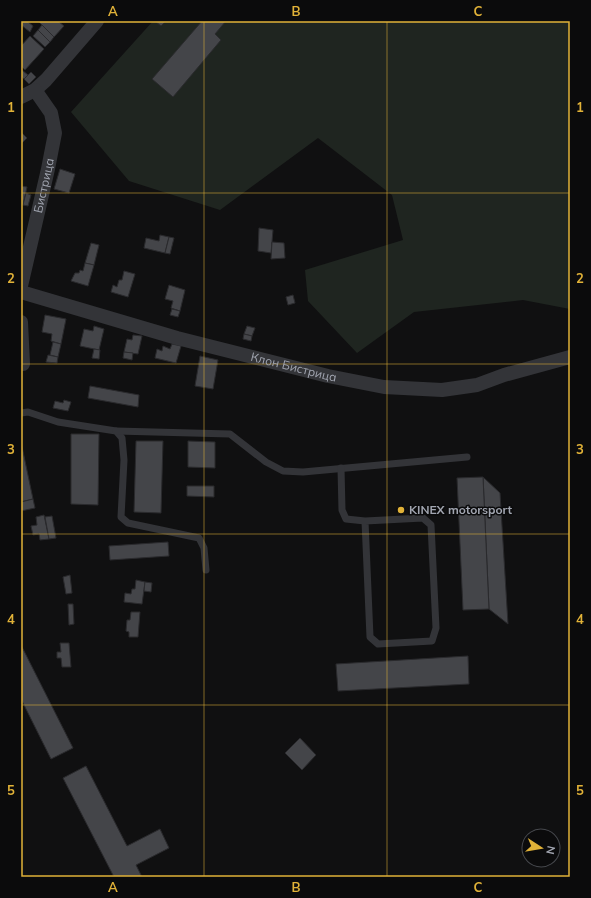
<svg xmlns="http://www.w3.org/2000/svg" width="591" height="898" font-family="Mulish,sans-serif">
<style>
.green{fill:#1f2520}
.building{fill:#444549;stroke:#2a2a2d}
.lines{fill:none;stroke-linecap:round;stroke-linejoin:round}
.lane{stroke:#333438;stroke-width:7}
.street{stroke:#333438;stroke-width:14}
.grid{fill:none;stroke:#e1b238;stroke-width:1;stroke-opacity:0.55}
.poi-dot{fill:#e1b238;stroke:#0b0b0c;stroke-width:1.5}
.labels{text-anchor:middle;stroke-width:3;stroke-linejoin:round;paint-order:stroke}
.street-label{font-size:12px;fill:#a2a6b1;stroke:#0b0b0c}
.poi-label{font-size:12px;font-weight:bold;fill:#a2a6b1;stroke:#0b0b0c;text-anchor:start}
.neatline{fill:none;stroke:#e1b238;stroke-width:1.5}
.grid-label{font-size:13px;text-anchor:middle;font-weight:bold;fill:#e1b238}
</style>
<rect width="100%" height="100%" fill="#101011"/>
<polygon class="green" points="153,21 570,21 570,309 523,300 414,312 357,353 308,301 305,270 403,240 392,195 318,138 220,210 129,181 71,112"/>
<g class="building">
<polygon points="22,21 27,21 33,26 30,32 21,25"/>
<polygon points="38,21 58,21 64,26 54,37"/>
<polygon points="155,21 166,21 161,26"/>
<polygon points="202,21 226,21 215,34 221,40 173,97 152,79"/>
<polygon points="42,25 54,37 50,42 38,30"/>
<polygon points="38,30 50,42 45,47 33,36"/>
<polygon points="30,36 44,49 25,70 21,66 21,46"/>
<polygon points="22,70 28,75 24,79 21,76 21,71"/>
<polygon points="31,72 36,77 29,84 24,79"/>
<polygon points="22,133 27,138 21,144 21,134"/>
<polygon points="60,169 75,174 69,193 54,189"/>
<polygon points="21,186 27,187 23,205 21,204"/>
<polygon points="26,193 31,195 28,206 23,205"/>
<polygon points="259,228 273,230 271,253 258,251"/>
<polygon points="160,235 169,237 165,253 144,248 146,238 159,241"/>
<polygon points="169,237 174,238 170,254 165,253"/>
<polygon points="272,242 284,243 285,258 271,259"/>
<polygon points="91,243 99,245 94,265 85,263"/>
<polygon points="85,263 94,265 88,286 71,281 75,273 79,273 80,270 83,271"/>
<polygon points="124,271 135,274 128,297 111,292 113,285 117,287 119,280 122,280"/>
<polygon points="169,285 185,290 180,311 171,308 173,301 165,299"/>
<polygon points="293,295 295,303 288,305 286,297"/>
<polygon points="172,309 180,311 178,317 170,315"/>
<polygon points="45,315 66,319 61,344 51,341 52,334 42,332"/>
<polygon points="94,326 104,329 99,350 80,346 84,329 93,331"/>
<polygon points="247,326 255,328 252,336 244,334"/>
<polygon points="244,334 252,336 251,341 243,339"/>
<polygon points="133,335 142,336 138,354 124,352 127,339 132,340"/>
<polygon points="53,342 61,344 58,357 50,355"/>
<polygon points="172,344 181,346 176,363 155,358 157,349 162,351 163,346 170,349"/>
<polygon points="94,349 100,350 99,359 92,358"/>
<polygon points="124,352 133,353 132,360 123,358"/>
<polygon points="48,355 58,357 57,363 46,362"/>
<polygon points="200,356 218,360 213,389 195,386"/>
<polygon points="90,386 139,395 138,407 88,398"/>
<polygon points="64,400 71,402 68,411 53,408 55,401 63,403"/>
<polygon points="71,434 99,434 98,505 71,504"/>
<polygon points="136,441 163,441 161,513 134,512"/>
<polygon points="188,441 215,442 215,468 188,467"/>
<polygon points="21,442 33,499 21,502"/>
<polygon points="483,477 500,493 508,624 489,609"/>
<polygon points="483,477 489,609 463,610 457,478"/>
<polygon points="187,486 214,486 214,497 187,496"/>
<polygon points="33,499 35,508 21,511 21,502"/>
<polygon points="44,515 49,539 40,540 39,534 33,535 31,526 37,525 36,517"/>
<polygon points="52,516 56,538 49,539 45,517"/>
<polygon points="168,542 169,556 110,560 109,546"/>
<polygon points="70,575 72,593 66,594 63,577"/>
<polygon points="136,580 145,582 142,604 124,602 125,593 131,594 132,589 135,589"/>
<polygon points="145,582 152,583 151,592 144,591"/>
<polygon points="68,604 73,604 74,624 69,625"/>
<polygon points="131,612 140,612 138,637 129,637 129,632 126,631 127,620 130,620"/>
<polygon points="60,643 69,643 71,667 62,667 61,658 57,658 57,652 61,652"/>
<polygon points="21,645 73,748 51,759 21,699"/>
<polygon points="468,656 469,684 338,691 336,664"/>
<polygon points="300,738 316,755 302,770 285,753"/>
<polygon points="86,766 127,846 160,829 169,848 136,865 142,877 114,877 63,778"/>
</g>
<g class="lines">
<g class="lane">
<polyline points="21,413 28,412 58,422 116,431 122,438 124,460 121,517 128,523 199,538 204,548 206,570"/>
<polyline points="116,431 230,434 266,462 283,471 303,472 467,457"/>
<polyline points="341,468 342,510 346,519 365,521 423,518 431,525 436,628 432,641 378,644 370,637 365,521"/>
</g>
<g class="street">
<polyline points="21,97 35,90 46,80 97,21"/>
<path id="s1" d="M21,286l27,-117 7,-36 -4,-20 -16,-23"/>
<path id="s2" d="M21,292l156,46 151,38 56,11 58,3 35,-5 27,-10 66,-18"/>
<polyline points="21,322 23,364"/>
</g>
</g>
<path class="grid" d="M204,21v856M387,21v856M21,193h549M21,364h549M21,534h549M21,705h549"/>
<circle class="poi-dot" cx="401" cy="510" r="4"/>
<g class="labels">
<g class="street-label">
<text dy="4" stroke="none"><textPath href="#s1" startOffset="103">Бистрица</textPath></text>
<text dy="4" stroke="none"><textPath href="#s2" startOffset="283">Клон Бистрица</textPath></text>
</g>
<g class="poi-label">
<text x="409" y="514">KINEX motorsport</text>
</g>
</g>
<rect width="591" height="898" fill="none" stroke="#0b0b0c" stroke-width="44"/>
<g transform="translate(541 848) rotate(102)"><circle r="19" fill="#0b0b0c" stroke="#47494e"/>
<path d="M0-3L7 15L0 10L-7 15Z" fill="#e1b238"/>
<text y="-6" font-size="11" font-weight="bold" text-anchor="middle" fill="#a2a6b1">N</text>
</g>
<rect x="22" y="22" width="547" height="854" class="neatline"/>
<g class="grid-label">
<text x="113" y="16">A</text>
<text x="296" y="16">B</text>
<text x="478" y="16">C</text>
<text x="11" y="112">1</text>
<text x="580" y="112">1</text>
<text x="11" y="283">2</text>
<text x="580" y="283">2</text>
<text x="11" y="454">3</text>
<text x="580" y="454">3</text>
<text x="11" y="624">4</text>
<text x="580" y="624">4</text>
<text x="11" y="795">5</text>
<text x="580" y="795">5</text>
<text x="113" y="892">A</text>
<text x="296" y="892">B</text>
<text x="478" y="892">C</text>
</g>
</svg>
